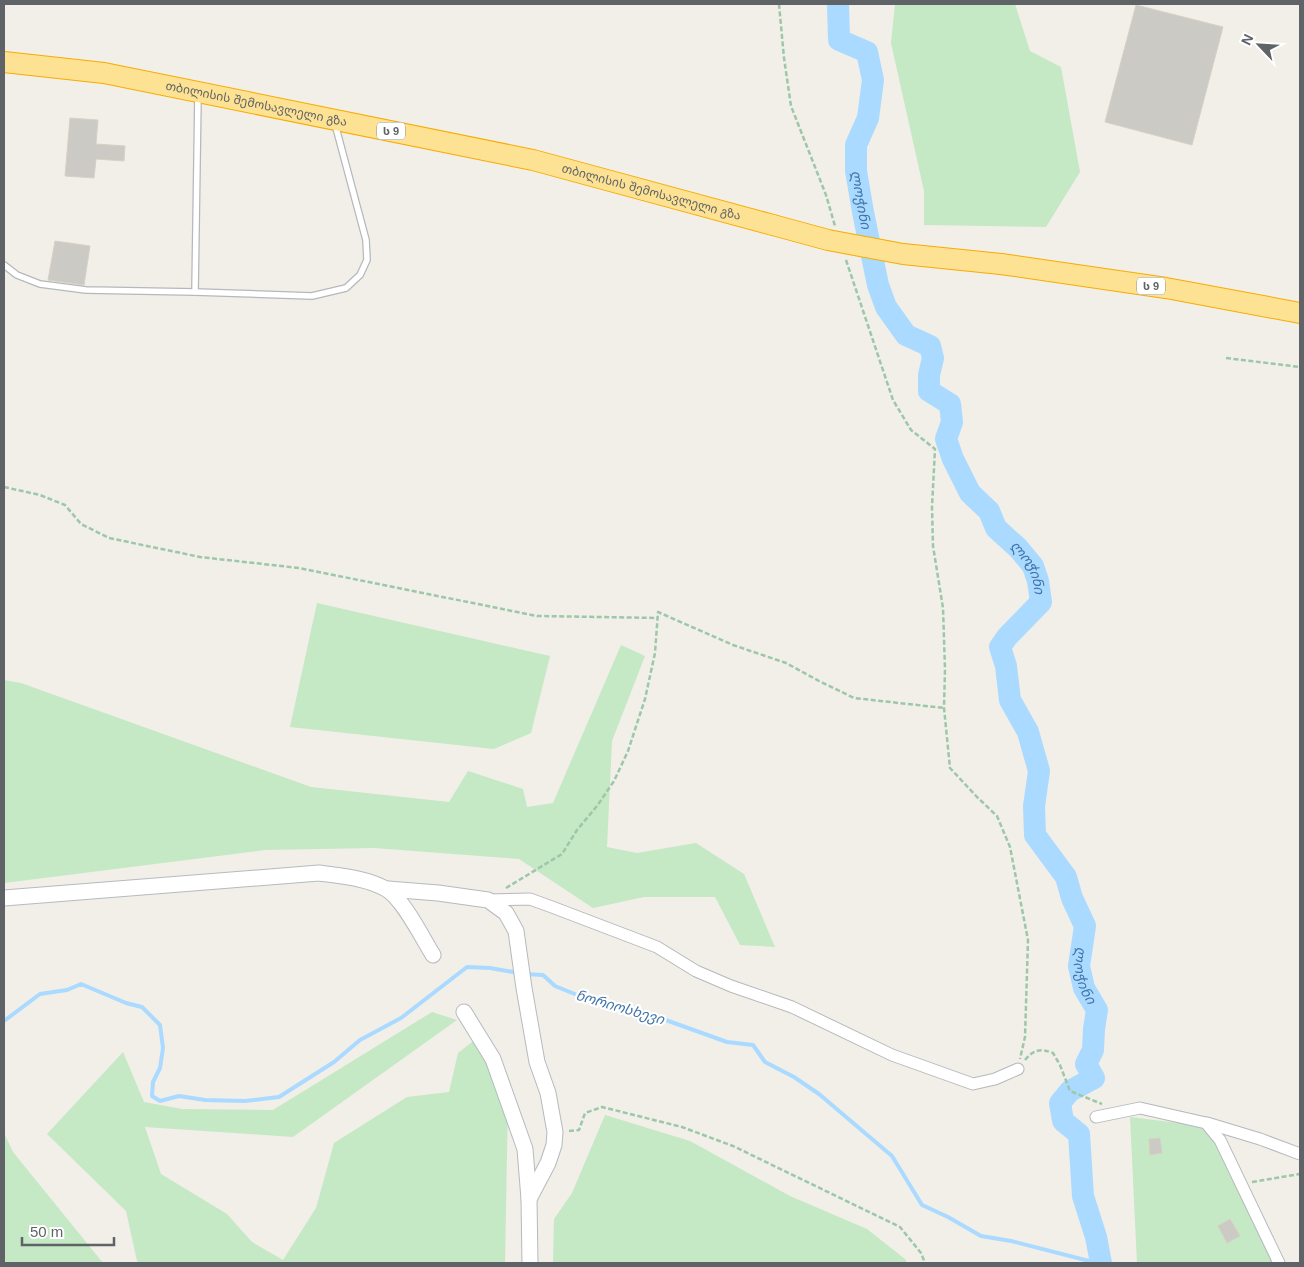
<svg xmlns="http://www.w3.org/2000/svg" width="1304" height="1267" font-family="Helvetica,'Noto Sans Georgian',sans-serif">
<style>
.green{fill:#c5e8c5}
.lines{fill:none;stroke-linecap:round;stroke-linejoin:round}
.stream{stroke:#aadaff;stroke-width:4}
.river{stroke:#aadaff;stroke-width:22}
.building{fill:#cccac5;stroke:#d6d1c6}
.lane-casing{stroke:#b5b8bc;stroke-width:8}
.street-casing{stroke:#b5b8bc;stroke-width:13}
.secondary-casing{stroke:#b6babf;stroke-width:17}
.highway-casing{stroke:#f9ab00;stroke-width:22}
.path{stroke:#9cc7a9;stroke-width:2.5;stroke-dasharray:5 2.5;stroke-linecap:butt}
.lane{stroke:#fff;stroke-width:5.5}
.street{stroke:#fff;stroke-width:11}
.secondary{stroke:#fff;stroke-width:15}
.highway{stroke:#fde293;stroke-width:20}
.highway-bridge-casing{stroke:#f9ab00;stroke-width:22;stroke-linecap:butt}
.highway-bridge{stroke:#fde293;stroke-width:20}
.labels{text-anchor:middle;stroke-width:4.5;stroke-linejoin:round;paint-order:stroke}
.shield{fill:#fff;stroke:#8f9295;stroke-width:1}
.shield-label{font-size:11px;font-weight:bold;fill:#5f6368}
.street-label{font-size:12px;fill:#5f6368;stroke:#fff}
.water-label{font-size:14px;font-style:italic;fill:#4174aa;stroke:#fff}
</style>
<rect width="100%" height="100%" fill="#f1efe8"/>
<g class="green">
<polygon points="895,4 1015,4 1030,51 1061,67 1080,172 1046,227 924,225 924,191 891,43"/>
<polygon points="317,603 550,656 531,733 494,749 290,727"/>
<polygon points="621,645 645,656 612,741 607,847 637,853 696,843 744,874 775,947 740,945 715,897 644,897 593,908 519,859 374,848 265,850 4,883 4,680 21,683 311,787 449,802 468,771 523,789 527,807 553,803"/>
<polygon points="432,1012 457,1020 293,1137 145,1127 161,1174 227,1214 252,1242 283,1260 316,1208 334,1143 407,1097 449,1092 458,1053 477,1038 508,1102 505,1263 139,1263 137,1261 126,1211 47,1134 123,1052 144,1102 182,1109 273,1110"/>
<polygon points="605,1115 690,1141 790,1196 867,1229 905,1259 907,1263 553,1263 554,1219 572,1193"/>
<polygon points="1130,1117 1211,1127 1272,1263 1137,1263"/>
<polygon points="4,1133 13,1152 103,1263 4,1263"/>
</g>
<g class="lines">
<g class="stream">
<polyline points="525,974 543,975 555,986 587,999 608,1005 629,1007 652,1015 727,1042 753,1045 765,1062 794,1077 819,1094 892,1156 922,1205 948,1217 981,1236 1011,1241 1097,1263"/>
<polyline points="4,1021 40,994 67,990 81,984 126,1003 142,1007 160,1025 163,1048 160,1068 153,1082 152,1096 160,1101 179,1096 205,1100 245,1101 279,1097 334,1062 360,1040 401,1018 467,967 490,968 519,973"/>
</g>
<path class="river" id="s1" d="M838,4l1,36 28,12 6,28 -5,38 -12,27v26l7,41 15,73 8,22 20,28 24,11 3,12 -4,17v16l21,13 2,18 -6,17 7,20 17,34 19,18 7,17 22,20 15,18 5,15 3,21 -34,35 -7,10 6,19 4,34 18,32 11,39 -5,35 1,29 31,42 6,21 13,28 -6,40 5,22 13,22 -3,19 -1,21 -7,14 8,14 -24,13 -10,12 3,18 16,13 4,62 13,41 5,26"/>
</g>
<g class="building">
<polygon points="1136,5 1223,27 1192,145 1105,122"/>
<polygon points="70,118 98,120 96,144 125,146 124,161 96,159 94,178 65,176"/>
<polygon points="55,241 90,246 84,285 48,280"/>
<polygon points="1160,1138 1162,1153 1150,1155 1149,1139"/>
<polygon points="1230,1219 1240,1236 1227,1243 1218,1226"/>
</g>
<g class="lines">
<defs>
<g id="lane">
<polyline points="4,265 17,275 40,284 86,290 195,292 312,296 346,288 360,275 367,260 366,240 335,124"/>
<polyline points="195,292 198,96"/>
</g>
<g id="street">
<polyline points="488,900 530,899 552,907 657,947 696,971 731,986 792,1007 892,1055 973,1084 995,1079 1018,1069"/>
<polyline points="1096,1117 1140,1108 1206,1123 1220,1140 1279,1263"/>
<polyline points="1207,1123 1260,1139 1300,1154"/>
</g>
<g id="secondary">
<polyline points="388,889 438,893 488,900 506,913 516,931 524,988 537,1062 548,1093 555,1132 554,1145 548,1163 529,1199"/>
<path d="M4,898l315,-25c22,3 48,5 67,16 16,8 37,50 47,66"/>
<polyline points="464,1012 493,1059 525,1149 529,1199 530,1263"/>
</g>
<g id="highway">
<path id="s2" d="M4,62l100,11 429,87 240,65"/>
<polyline points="1001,264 1166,288 1300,313"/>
</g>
</defs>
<use href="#lane" class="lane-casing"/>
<use href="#street" class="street-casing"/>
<use href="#secondary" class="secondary-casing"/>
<use href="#highway" class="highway-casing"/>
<g class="path">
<polyline points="779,4 784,58 791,106 826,195 835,226"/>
<polyline points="846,260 893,400 911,430 935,449 932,507 933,546 943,608 945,669 944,708 950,768 977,797 997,816 1010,847 1028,940 1025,1037 1020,1059"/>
<polyline points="1226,358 1300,367"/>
<polyline points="4,487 40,495 65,505 81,524 109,538 200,557 299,568 537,616 658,618"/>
<polyline points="506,888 562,854 577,830 597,806 614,781 628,751 645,699 655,653 658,612 733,645 786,663 819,681 854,698 944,708"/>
<path d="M1025,1060c8,-10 15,-12 28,-7l7,12 10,26 32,13"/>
<polyline points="569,1131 579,1130 585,1113 602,1107 682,1127 733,1146 900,1227 921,1253 925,1263"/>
<polyline points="1252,1182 1300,1174"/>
</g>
<use href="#lane" class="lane"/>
<use href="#street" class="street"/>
<use href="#secondary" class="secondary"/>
<use href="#highway" class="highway"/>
<defs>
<polyline id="highway-bridge" points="773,225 828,240 903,254 1001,264"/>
</defs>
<use href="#highway-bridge" class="highway-bridge-casing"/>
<use href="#highway-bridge" class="highway-bridge"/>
</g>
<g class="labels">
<g class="shield">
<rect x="377" y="122.5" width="28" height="17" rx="4"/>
<rect x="1137" y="277.5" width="28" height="17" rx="4"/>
</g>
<g class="shield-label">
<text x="391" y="135">ს 9</text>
<text x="1151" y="290">ს 9</text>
</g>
<g class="street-label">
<text dy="4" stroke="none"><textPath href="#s2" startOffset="256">თბილისის შემოსავლელი გზა</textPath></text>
<text dy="4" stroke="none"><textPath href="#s2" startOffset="661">თბილისის შემოსავლელი გზა</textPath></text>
</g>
<g class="water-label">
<text dy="5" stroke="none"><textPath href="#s1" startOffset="218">ლოჭინი</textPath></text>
<text dy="5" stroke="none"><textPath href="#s1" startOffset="652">ლოჭინი</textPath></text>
<text dy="5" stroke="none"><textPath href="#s1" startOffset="1102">ლოჭინი</textPath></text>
<text transform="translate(620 1007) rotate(16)" y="5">ნორიოსხევი</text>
</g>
</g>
<rect width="1304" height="1267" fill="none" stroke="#5f6368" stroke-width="10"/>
<g transform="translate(1259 45) rotate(295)" stroke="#ffffff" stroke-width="4" paint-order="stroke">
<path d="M0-4L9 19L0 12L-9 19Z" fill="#5f6368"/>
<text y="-8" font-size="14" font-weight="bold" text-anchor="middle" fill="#5f6368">N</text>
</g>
<path d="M22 1237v8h92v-8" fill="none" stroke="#5f6368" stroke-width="2.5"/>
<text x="30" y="1237" font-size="15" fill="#5f6368" stroke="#ffffff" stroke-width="4" paint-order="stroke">50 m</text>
</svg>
